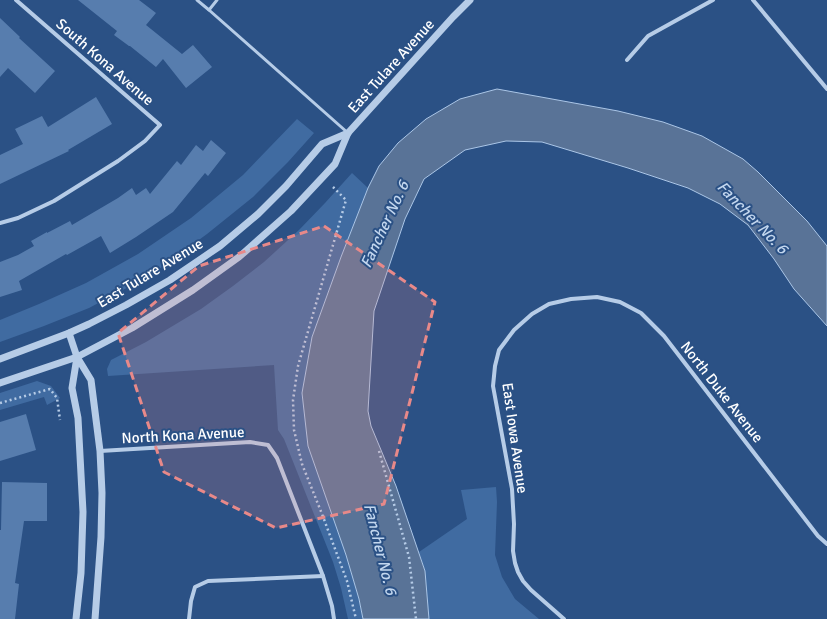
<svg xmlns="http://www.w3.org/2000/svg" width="827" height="619" font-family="Signika,sans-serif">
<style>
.green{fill:#406ba1}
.water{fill:#597397;stroke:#abc6e7}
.building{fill:#577dae}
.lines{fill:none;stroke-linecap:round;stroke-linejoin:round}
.path{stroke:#b6cce7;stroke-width:2.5;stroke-dasharray:2 3;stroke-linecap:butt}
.service{stroke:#b6cce7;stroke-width:3}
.minor{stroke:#b6cce7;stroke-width:4}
.tertiary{stroke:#b6cce7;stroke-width:7}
.marked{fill:#e88989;fill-opacity:0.2;stroke:#e88989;stroke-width:3;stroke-dasharray:8 5;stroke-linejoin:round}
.labels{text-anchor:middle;stroke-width:4;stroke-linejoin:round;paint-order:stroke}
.street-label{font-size:15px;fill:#fff;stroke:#2b5185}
.water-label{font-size:16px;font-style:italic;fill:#c2d6ee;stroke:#2b5185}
</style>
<rect width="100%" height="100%" fill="#2b5185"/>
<g class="green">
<polygon points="297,119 314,133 288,162 253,197 207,234 151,275 89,308 44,326 0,342 0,320 39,304 86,283 138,254 191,218 243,175"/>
<polygon points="352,173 368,188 341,257 312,337 302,393 308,446 346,555 359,599 363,619 348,619 341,588 333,562 284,439 278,430 274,365 108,376 107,369 111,360 146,342 201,309 233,286 264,262 299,230 325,203"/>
<polygon points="37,381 51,386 60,398 47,405 44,397 0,410 0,393"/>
<polygon points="496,487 497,502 495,555 502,577 515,599 539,619 429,619 425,571 419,552 467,519 461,490"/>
</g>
<polygon class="water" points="497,89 618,111 663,122 702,136 743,159 758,172 807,221 827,246 827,326 794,289 774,259 748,225 720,204 688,188 628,168 542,142 506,141 465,150 424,179 405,219 374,311 368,411 371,426 396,486 425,571 429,619 363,619 359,599 346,555 308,446 302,393 312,337 341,257 368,188 379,166 398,143 426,119 460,99"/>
<g class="building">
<polygon points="78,0 139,0 156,13 146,25 182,54 193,45 212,67 186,88 163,59 156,67 130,46 129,46 114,35 117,31"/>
<polygon points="0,18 20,37 19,38 55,71 35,93 8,68 0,77"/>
<polygon points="96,97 112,124 68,150 69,151 0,184 0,155 23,144 15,129 42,116 48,127"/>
<polygon points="211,140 226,153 208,176 205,173 173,212 136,237 110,253 101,236 67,255 66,254 19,281 22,290 0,297 0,262 18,255 34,246 31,241 47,232 47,233 70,221 72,225 118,198 132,188 136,195 146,188 150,194 177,161 181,165 196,145 203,151"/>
<polygon points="26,414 36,450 0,461 0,422"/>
<polygon points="2,482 47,483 47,521 24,521 15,583 19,584 15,619 0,619 0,530 1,530"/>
</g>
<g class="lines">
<g class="path">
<polyline points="333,187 346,200 298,366 293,400 294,430 302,464 322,514 347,581 356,619"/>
<polyline points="0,403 50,389 57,398 60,420"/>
<polyline points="379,451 409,557 416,619"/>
</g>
<g class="service">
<polyline points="197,0 209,10 217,0"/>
<polyline points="209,10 348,133"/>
</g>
<g class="minor">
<polyline points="753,0 827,89"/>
<polyline points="627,60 648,36 713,0"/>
<polyline points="0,223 18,218 54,201 118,161 145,141 160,125 16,0"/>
<polyline points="100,451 250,442 268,445 277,458 323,576 332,606 334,619"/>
<polyline points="189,619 191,601 195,587 208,581 323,576"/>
<polyline points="564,619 531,590 523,581 518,572 515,563 513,551 514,524 512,489 493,386 495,366 499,350 514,330 532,314 549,304 571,299 597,297 620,302 641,313 664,336 818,536 827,544"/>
</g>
<g class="tertiary">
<polyline points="69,333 77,357 91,380 100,451 102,493 101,537 95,619"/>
<polyline points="0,359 69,333 89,324 126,305 170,280 220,246 258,214 286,186 322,144 348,133"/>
<polyline points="0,383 77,357 132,328 193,290 239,257 291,211 335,164 348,133 453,17 470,0"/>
<polyline points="76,619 81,573 83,512 78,418 72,388 77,357"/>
</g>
</g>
<path class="marked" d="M324,226l111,76 -51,202 -108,24 -112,-56 -46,-139 81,-67z"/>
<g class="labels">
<g class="street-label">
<text transform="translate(105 62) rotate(41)" y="5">South Kona Avenue</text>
<text transform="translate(391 66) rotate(-48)" y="5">East Tulare Avenue</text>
<text transform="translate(150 273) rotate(-31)" y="5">East Tulare Avenue</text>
<text transform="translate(722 392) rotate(52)" y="5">North Duke Avenue</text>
<text transform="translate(183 435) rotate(-3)" y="5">North Kona Avenue</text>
<text transform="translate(515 438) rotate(82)" y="5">East Iowa Avenue</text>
</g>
<g class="water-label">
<text transform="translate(753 217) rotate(46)" y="6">Fancher No. 6</text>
<text transform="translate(384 224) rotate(-65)" y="6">Fancher No. 6</text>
<text transform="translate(381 549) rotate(76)" y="6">Fancher No. 6</text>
</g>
</g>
</svg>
